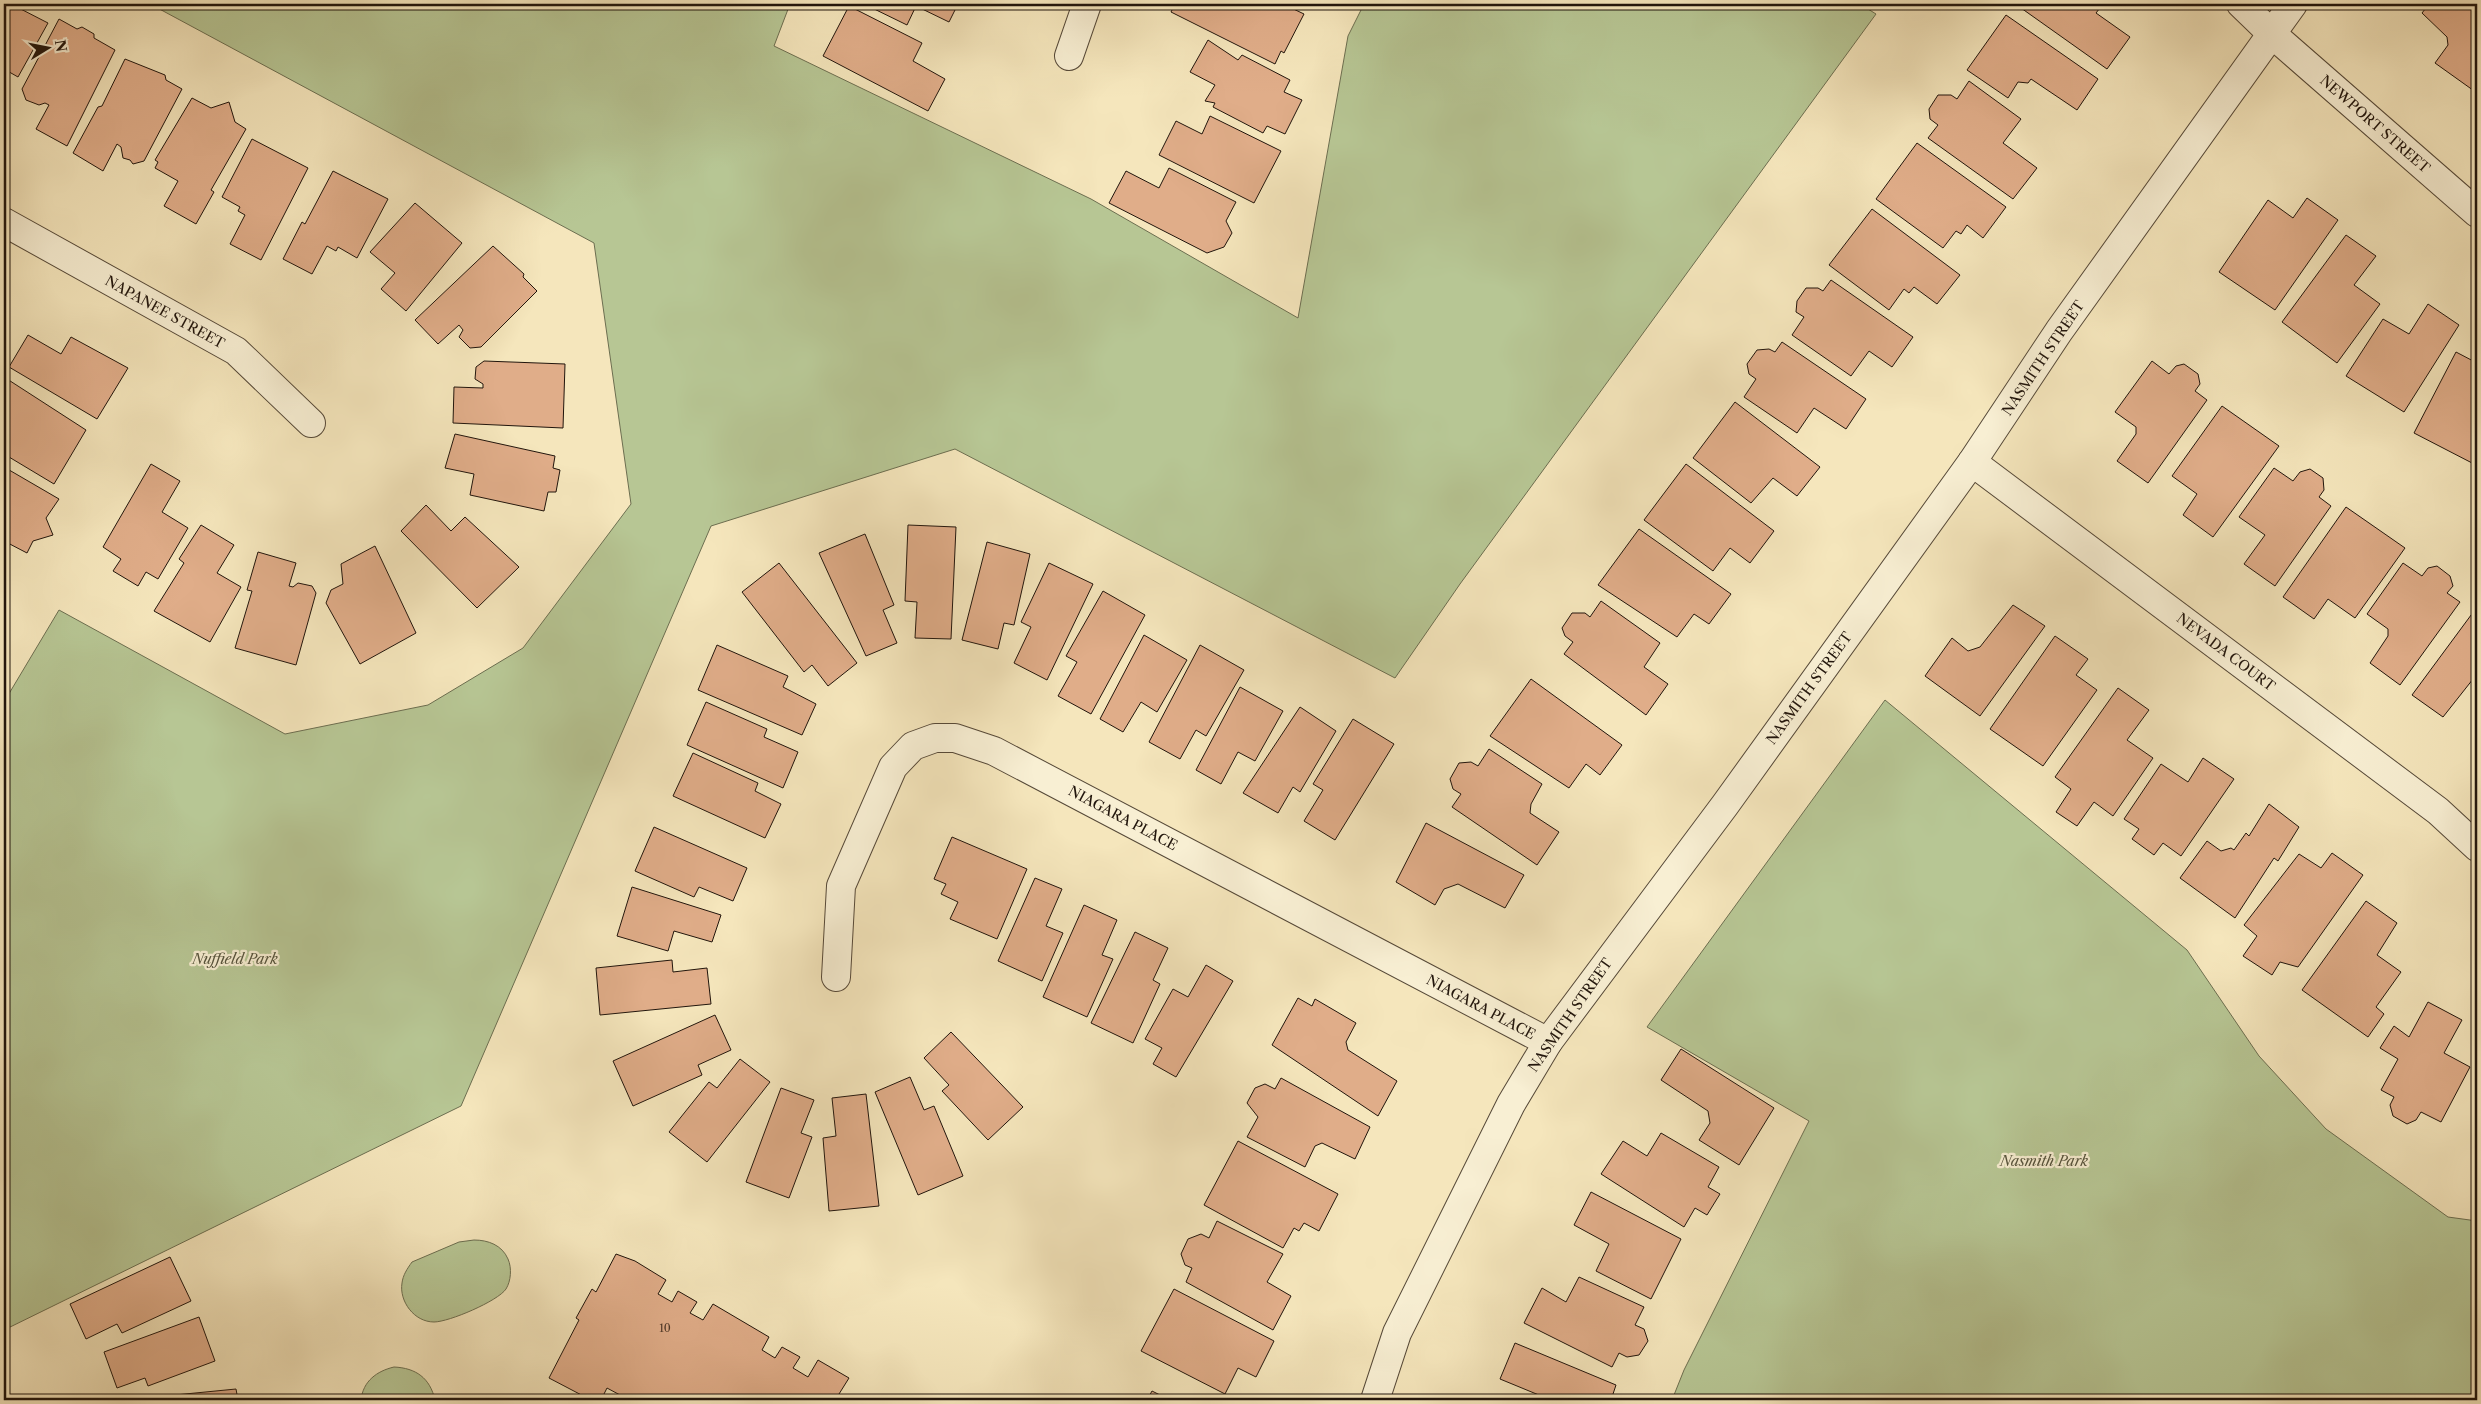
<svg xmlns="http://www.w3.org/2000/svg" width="2481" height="1404" font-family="'Libre Caslon Text',serif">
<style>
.green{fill:#b7c694;stroke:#6c6e50}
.building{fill:#e0ad89;stroke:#21150c}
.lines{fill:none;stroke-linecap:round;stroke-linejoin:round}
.minor-casing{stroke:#564938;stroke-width:30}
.minor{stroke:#f8efd3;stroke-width:28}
.labels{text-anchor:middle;stroke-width:4.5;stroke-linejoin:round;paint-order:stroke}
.number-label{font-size:11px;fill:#513b2b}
.street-label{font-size:14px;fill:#21150c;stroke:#f8efd3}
.park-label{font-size:14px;font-style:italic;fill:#56533c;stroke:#f8efd3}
</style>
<rect width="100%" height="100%" fill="#f5e6bc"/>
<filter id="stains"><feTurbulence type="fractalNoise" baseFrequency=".004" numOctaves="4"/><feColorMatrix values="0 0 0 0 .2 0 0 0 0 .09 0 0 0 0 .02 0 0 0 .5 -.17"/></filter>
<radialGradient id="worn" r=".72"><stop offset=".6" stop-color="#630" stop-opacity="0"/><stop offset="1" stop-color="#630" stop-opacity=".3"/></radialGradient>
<g class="green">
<polygon points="153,4 790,4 774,46 1091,199 1298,318 1348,36 1364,4 1860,4 1876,14 1460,584 1395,678 955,449 711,526 461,1106 4,1330 4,702 59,610 285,734 428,705 523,648 631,504 594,243 152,5"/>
<polygon points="1885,700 2187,950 2259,1056 2326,1129 2448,1217 2477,1221 2477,1400 1672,1400 1684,1370 1809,1121 1647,1027"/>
<path d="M474,1240c14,0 28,5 34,19 4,9 3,22 -2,30 -8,12 -57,33 -72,33 -20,0 -35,-21 -32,-39 1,-8 5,-14 10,-21l47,-20z"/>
<path d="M394,1367c22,1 36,11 41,33h-74c2,-19 16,-29 33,-33z"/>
</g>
<g class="building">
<polygon points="4,4 11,4 48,23 18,77 4,69"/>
<polygon points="864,4 958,4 949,22 916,6 907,25"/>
<polygon points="1175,4 1283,4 1304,14 1284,53 1281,51 1275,64 1171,12"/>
<polygon points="2024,4 2103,4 2096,13 2130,37 2107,69 2021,8"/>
<polygon points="2429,4 2469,4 2477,10 2477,93 2435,63 2448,45 2447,37 2422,13"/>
<polygon points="849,6 922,43 913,61 945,79 928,111 823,56"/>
<polygon points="2006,15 2098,79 2077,110 2031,79 2028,83 2018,82 2008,98 1967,70"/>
<polygon points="59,19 77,29 82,27 94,34 94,38 115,50 67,146 36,129 49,105 45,103 39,105 26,100 22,89"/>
<polygon points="1208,40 1238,60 1242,55 1290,80 1284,92 1302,100 1285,134 1267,126 1263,133 1213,107 1215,103 1205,101 1215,85 1190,72"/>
<polygon points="125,59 165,75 166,80 182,89 144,161 133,164 130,160 123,158 121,147 117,144 103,171 73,153 98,107 102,106"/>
<polygon points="1969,81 2021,119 2003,143 2037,168 2013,199 1928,138 1938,125 1930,119 1929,109 1938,95 1951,95 1957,99"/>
<polygon points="192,98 211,108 229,102 235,122 246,129 211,190 214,192 196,224 164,206 178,181 155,168 158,162 155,160"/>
<polygon points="1210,116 1281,151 1254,203 1159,155 1176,121 1202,134"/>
<polygon points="252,139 308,168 261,260 230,244 245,215 238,211 240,207 222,197"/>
<polygon points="1917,143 2006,207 1983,238 1967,225 1961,234 1956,231 1943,248 1876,199"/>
<polygon points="1169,168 1236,202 1226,221 1232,233 1224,247 1207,253 1109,203 1126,171 1159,188"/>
<polygon points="333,171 388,199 357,258 338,247 336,251 327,246 312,274 283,259 302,222 305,224"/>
<polygon points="2307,198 2338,220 2275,310 2219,272 2268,200 2293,218"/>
<polygon points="415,203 462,243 406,311 381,289 395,273 370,252"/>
<polygon points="1872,209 1960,275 1937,304 1914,287 1909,293 1904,289 1889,310 1829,265"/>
<polygon points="2346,235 2376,256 2354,285 2380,304 2337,363 2282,322"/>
<polygon points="493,246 524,274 523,277 537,291 481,347 470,348 459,337 463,330 459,325 438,344 415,320"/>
<polygon points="1831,280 1913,337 1892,367 1869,351 1851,376 1792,335 1804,317 1796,312 1797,301 1806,288 1818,288 1823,291"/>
<polygon points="2428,304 2459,325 2404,412 2346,376 2383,319 2409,334"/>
<polygon points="28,335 61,354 71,337 128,368 97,419 9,367"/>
<polygon points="1782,342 1866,399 1846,429 1814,408 1797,433 1744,397 1756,379 1749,374 1747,364 1757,350 1769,349 1775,352"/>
<polygon points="2456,352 2477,363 2477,458 2474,464 2414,433"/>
<polygon points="484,361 565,364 563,428 453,423 454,387 483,388 483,384 475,379 476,367"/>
<polygon points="2152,361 2169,374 2176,366 2184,364 2198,374 2200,384 2195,391 2207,400 2148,483 2117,461 2136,434 2136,427 2115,412"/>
<polygon points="4,377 86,430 54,484 4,454"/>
<polygon points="1735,402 1820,467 1797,496 1773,478 1751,503 1693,458"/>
<polygon points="2222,406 2279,446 2213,537 2183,515 2197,494 2172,476"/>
<polygon points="455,434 555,456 553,468 560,470 556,492 548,492 544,511 470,495 474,474 445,468"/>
<polygon points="151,464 180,481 162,512 188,528 158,579 146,572 138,586 113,571 121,559 103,547"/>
<polygon points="1686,464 1774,531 1750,563 1730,548 1713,571 1644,520"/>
<polygon points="4,467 59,499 46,518 53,535 33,541 27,553 4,541"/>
<polygon points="2274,468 2293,481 2300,472 2310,469 2323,478 2324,490 2319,497 2331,506 2275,586 2244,564 2265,535 2239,517"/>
<polygon points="426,505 451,531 465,517 519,567 477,608 401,531"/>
<polygon points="2346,507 2405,548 2355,618 2328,599 2314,619 2283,597"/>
<polygon points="201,525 234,545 217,573 241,587 210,642 154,611 184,563 179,559"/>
<polygon points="908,525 956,527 951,639 915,638 917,602 905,601"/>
<polygon points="1639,529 1731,594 1709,624 1694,614 1677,637 1598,585"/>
<polygon points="865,534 894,605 883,610 897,643 866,656 819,553"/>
<polygon points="987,542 1030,554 1014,625 1004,623 998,649 962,640"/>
<polygon points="375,546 416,633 360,664 326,603 331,590 343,584 341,564"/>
<polygon points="258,552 296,563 289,586 293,587 298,583 312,586 316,593 296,665 235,648 252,591 247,590"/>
<polygon points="779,563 857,663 828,686 812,665 804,672 742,592"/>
<polygon points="1049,563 1093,584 1047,680 1014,663 1031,627 1021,622"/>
<polygon points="2403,563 2422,576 2428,568 2437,566 2450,576 2453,586 2447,593 2460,602 2400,685 2370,663 2388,636 2388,629 2367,614"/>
<polygon points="1103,591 1145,615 1091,714 1058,696 1077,662 1066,656"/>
<polygon points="1601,601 1660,643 1644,667 1668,684 1646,715 1564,654 1573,642 1565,636 1562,628 1572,613 1585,613 1590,617"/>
<polygon points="2013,605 2045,626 1980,716 1925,676 1952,638 1968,651 1980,647"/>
<polygon points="2477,607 2477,674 2443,717 2412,695"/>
<polygon points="1144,635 1187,660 1157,712 1141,702 1123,732 1100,719"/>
<polygon points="2055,636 2088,659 2076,675 2097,690 2043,766 1990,729"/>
<polygon points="717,645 788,676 783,687 816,704 802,735 698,690"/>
<polygon points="1200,645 1244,670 1206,736 1196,730 1180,759 1149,742"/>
<polygon points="1531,679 1622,745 1600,775 1586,764 1569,788 1490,736"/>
<polygon points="1240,687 1283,711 1255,761 1238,752 1221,784 1196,770"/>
<polygon points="2118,688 2149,710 2127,740 2153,758 2113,816 2094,802 2077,826 2056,812 2071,789 2055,777"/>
<polygon points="706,702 767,729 764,737 798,752 783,788 687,745"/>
<polygon points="1300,707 1336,731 1300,792 1293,787 1278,813 1243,793"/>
<polygon points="1353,719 1394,744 1335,840 1304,821 1323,790 1313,784"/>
<polygon points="1489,749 1542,784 1531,804 1530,813 1559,832 1537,865 1452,807 1461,794 1453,789 1450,779 1459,763 1471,762 1478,766"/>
<polygon points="693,753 758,783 755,791 781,804 765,838 673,796"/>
<polygon points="2203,758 2234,779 2181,856 2163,843 2154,855 2132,839 2139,829 2124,819 2161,764 2188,782"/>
<polygon points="2269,804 2299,827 2278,861 2274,858 2235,918 2180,878 2207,841 2221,851 2231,848 2234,850 2246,833 2249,836"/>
<polygon points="1426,823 1524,875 1505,908 1458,884 1444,889 1435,905 1396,882"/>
<polygon points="654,827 747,868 733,901 699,887 694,897 635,871"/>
<polygon points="952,837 1027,869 997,939 950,919 958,902 941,894 946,884 934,879"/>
<polygon points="2332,853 2363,875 2298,967 2280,962 2272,975 2243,956 2257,936 2244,925 2299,854 2321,868"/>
<polygon points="1035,878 1062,889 1046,926 1063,933 1042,981 998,961"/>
<polygon points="632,887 721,915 712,942 674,931 668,951 617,936"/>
<polygon points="2366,901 2397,923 2377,955 2401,972 2376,1007 2384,1014 2368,1037 2302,990"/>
<polygon points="1084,905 1117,920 1102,955 1113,959 1087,1017 1043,997"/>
<polygon points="1135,932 1168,948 1153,980 1160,984 1133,1043 1091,1023"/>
<polygon points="672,960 673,972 707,968 711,1004 600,1015 596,968"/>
<polygon points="1206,965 1233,981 1176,1077 1153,1064 1162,1048 1145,1039 1173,989 1188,997"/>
<polygon points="1298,998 1312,1006 1315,999 1356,1023 1346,1042 1348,1050 1397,1081 1378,1116 1272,1045"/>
<polygon points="2428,1002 2462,1020 2444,1053 2470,1067 2441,1122 2421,1112 2416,1120 2407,1124 2393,1116 2390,1105 2394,1097 2381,1090 2398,1059 2380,1048 2394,1026 2409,1037"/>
<polygon points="715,1015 731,1050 698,1065 702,1075 633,1106 613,1061"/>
<polygon points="951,1032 1023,1107 988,1140 942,1091 949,1085 924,1058"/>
<polygon points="1681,1049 1774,1108 1739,1165 1699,1140 1710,1123 1708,1111 1661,1080"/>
<polygon points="740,1059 770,1082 707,1162 669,1132 709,1082 717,1088"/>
<polygon points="910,1077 924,1110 934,1106 963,1176 918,1195 875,1092"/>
<polygon points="1281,1078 1370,1127 1355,1159 1322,1143 1315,1146 1305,1167 1247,1137 1258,1117 1247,1103 1255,1088 1265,1084 1275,1089"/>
<polygon points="781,1088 814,1100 801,1133 812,1137 789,1198 746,1182"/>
<polygon points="866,1094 879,1206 829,1211 823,1138 836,1136 832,1098"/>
<polygon points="1661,1133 1719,1167 1708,1187 1720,1194 1707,1215 1695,1208 1684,1227 1601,1174 1623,1141 1647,1156"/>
<polygon points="1238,1141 1338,1194 1319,1231 1304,1223 1299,1231 1294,1228 1283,1248 1204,1205"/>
<polygon points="1591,1192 1681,1239 1651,1299 1596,1271 1609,1244 1574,1225"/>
<polygon points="1217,1221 1283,1254 1267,1282 1291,1296 1273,1330 1186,1282 1192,1268 1185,1265 1181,1254 1188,1239 1201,1234 1209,1238"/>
<polygon points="616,1254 635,1261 666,1280 658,1294 672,1302 678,1291 697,1302 690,1313 703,1320 713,1304 769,1337 762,1350 775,1358 782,1347 800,1357 793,1368 808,1377 818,1360 849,1378 839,1394 851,1400 617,1400 620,1395 607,1388 601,1400 591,1400 549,1378 579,1320 576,1318 592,1289 596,1292"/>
<polygon points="170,1257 191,1301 122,1333 117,1324 86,1339 70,1304"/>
<polygon points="1579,1277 1644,1307 1635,1325 1644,1329 1648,1341 1639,1355 1627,1357 1619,1353 1612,1367 1524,1323 1542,1288 1566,1302"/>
<polygon points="1174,1289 1274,1341 1256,1377 1238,1368 1225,1394 1141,1351"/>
<polygon points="199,1317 215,1361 148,1386 145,1378 117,1388 104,1352"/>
<polygon points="1515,1343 1616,1385 1611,1400 1551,1400 1500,1379"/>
<polygon points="236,1389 238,1400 124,1400"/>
<polygon points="1152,1391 1170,1400 1147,1400"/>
</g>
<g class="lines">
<defs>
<g id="minor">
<polyline points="2241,4 2272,34 2477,213"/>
<polyline points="1069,56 1087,4"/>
<polyline points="4,222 236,351 311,423"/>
<polyline points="1972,462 2438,811 2477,847"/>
<polyline points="836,977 841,886 893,767 913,746 935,738 955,738 994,751 1548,1042"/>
<polyline points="1375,1400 1397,1333 1511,1104 1548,1042 1725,805 1972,462 2059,331 2293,4"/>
</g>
</defs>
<use href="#minor" class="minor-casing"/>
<use href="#minor" class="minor"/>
</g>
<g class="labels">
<g class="number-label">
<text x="665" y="1332">10</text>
</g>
<g class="street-label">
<text transform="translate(2375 124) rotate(41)" y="5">NEWPORT STREET</text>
<text transform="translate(165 312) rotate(29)" y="5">NAPANEE STREET</text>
<text transform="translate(2043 358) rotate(-56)" y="5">NASMITH STREET</text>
<text transform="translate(2226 652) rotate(37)" y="5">NEVADA COURT</text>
<text transform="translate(1809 688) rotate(-54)" y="5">NASMITH STREET</text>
<text transform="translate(1123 818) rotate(28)" y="5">NIAGARA PLACE</text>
<text transform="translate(1481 1007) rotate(28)" y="5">NIAGARA PLACE</text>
<text transform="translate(1570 1015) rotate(-55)" y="5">NASMITH STREET</text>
</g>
<g class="park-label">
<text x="235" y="964">Nuffield Park</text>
<text x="2044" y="1166">Nasmith Park</text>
</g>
</g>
<rect width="2481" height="1404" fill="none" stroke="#f5e6bc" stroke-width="20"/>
<rect x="5" y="5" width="2471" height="1394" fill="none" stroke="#21150c" stroke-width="2.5"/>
<rect x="10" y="10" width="2461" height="1384" fill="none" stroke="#21150c"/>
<g transform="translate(48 48) rotate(80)" stroke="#f8efd3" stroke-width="4" paint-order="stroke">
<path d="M0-4L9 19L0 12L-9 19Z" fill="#21150c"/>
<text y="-8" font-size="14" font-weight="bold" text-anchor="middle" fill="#21150c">N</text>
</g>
<rect width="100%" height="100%" filter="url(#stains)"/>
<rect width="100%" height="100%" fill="url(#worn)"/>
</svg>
